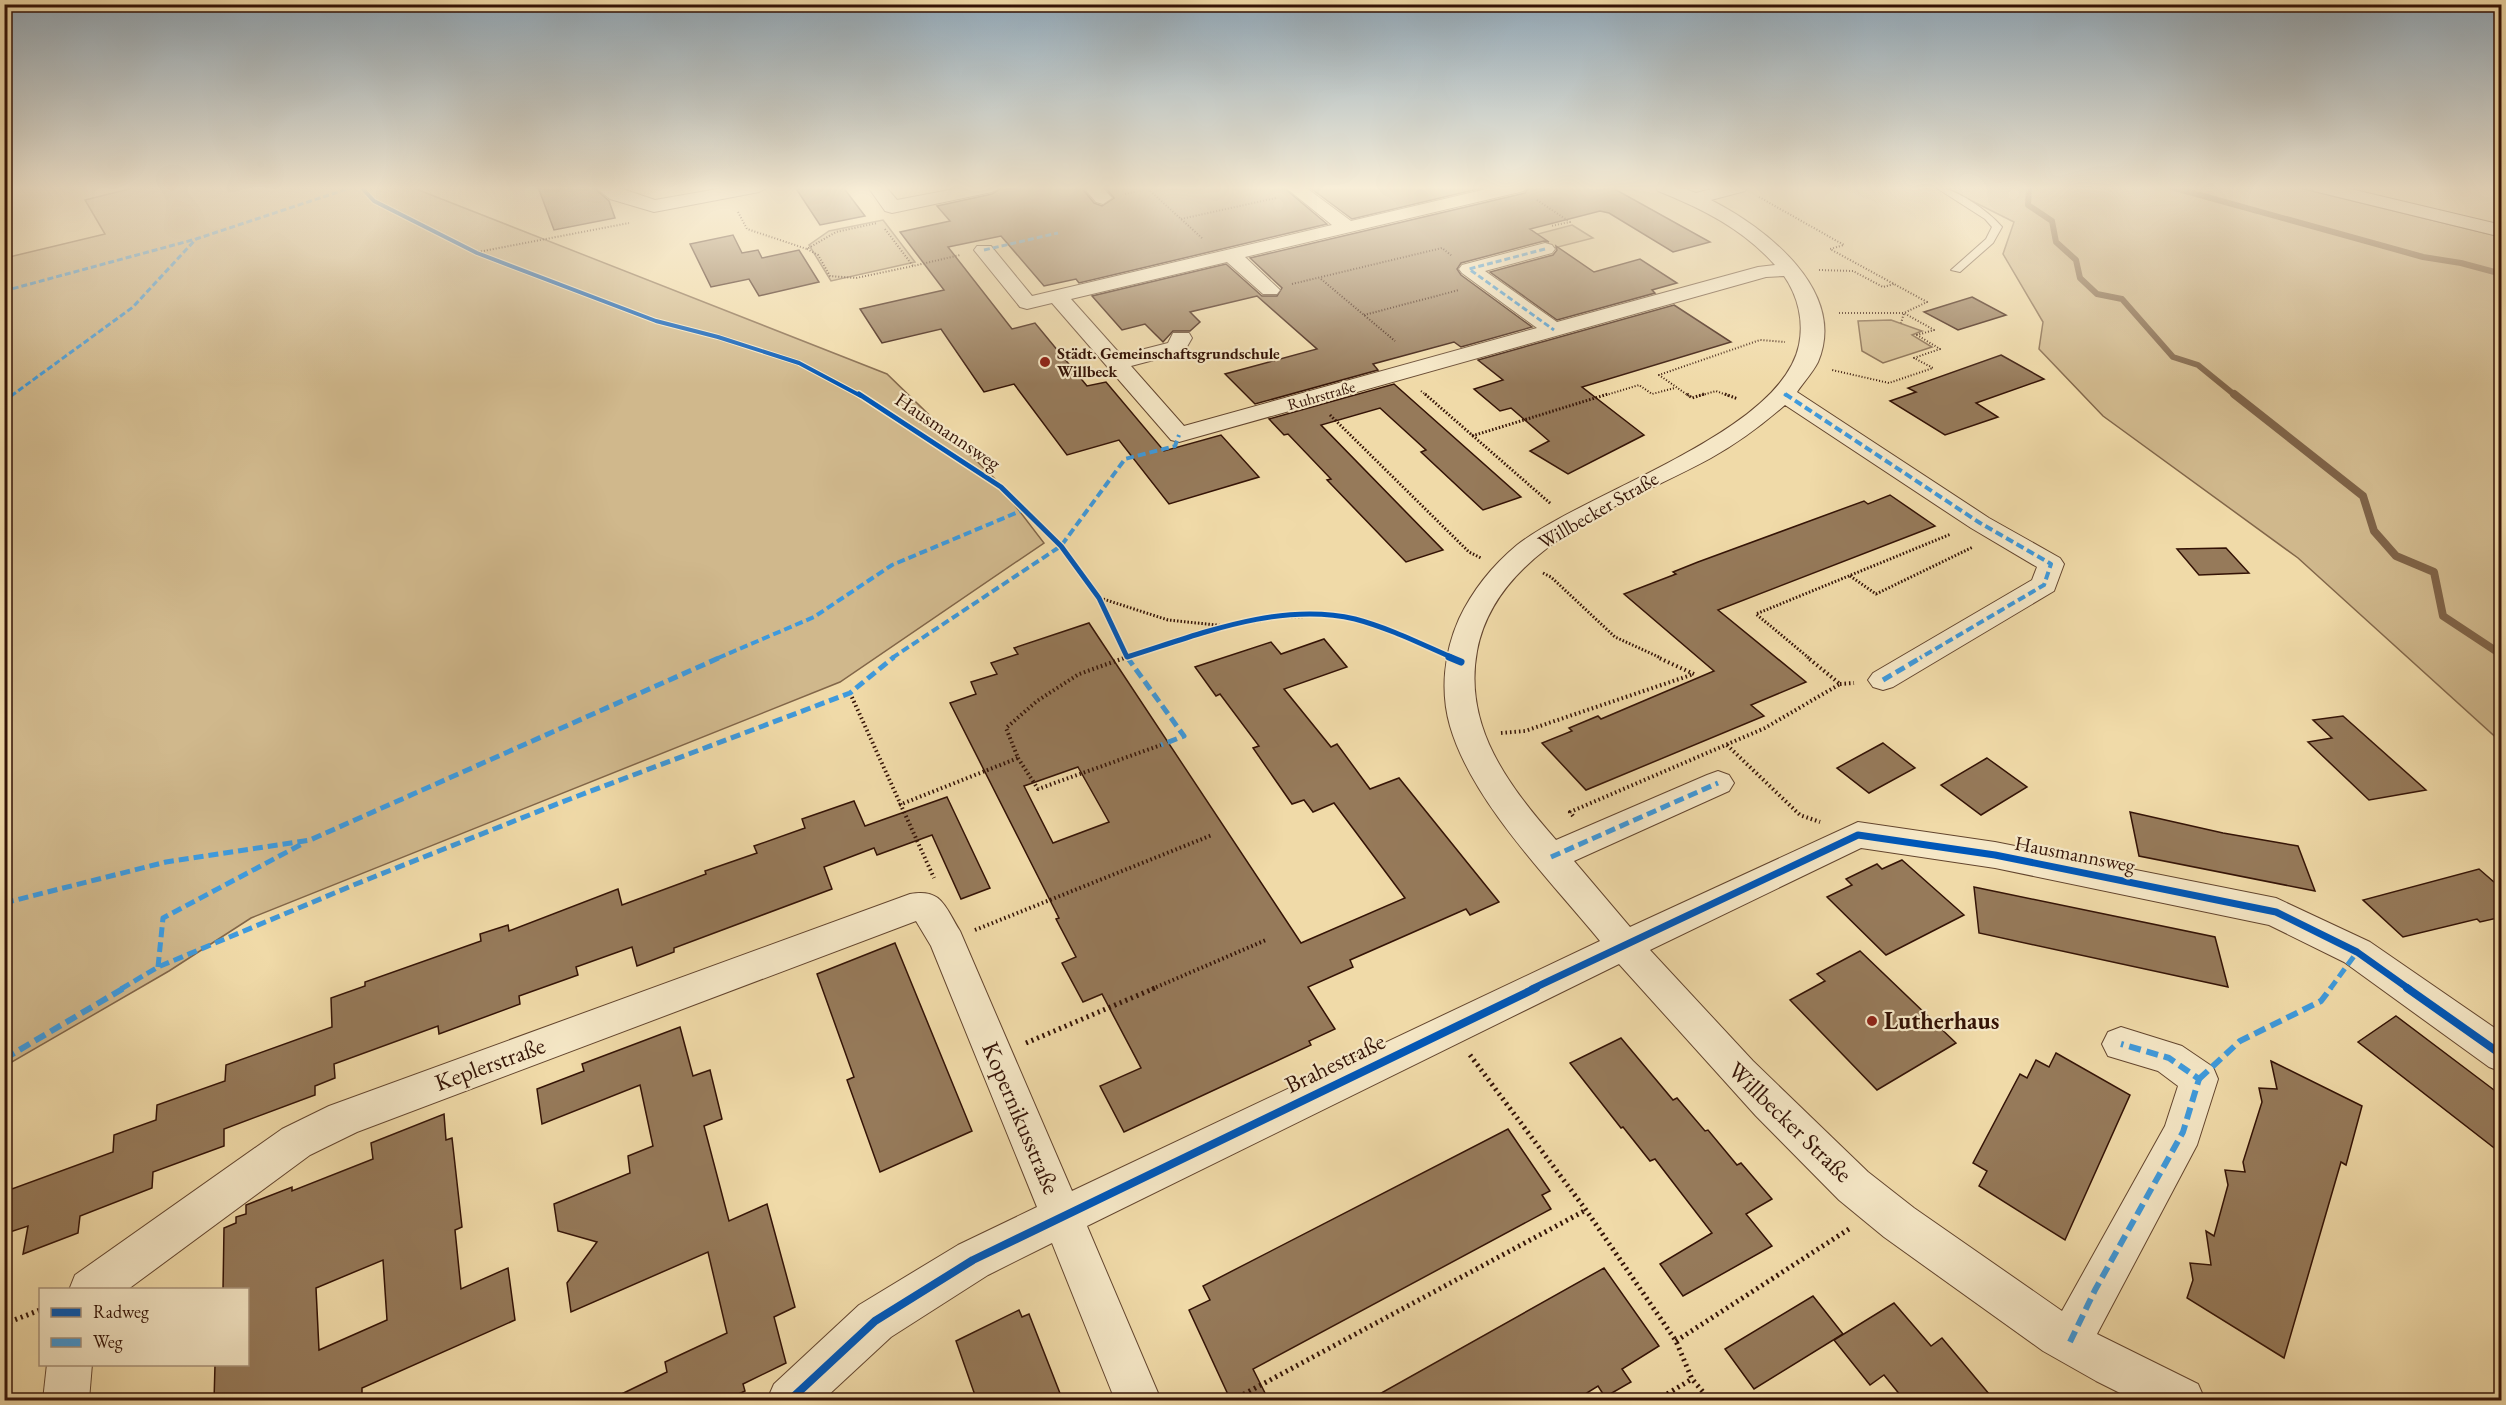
<svg xmlns="http://www.w3.org/2000/svg" width="2506" height="1405" font-family="'EB Garamond',serif">
<style>
.green{fill:#d0b88c;stroke:#826649;stroke-width:1.5}
.lines{fill:none;stroke-linecap:round;stroke-linejoin:round}
.stream-far1{stroke:#7e6246;stroke-width:6}
.stream{stroke:#7e6246;stroke-width:8}
.building{fill:#967a5a;stroke:#341306;stroke-width:1.5;fill-rule:evenodd}
.service-casing{stroke:#63452e;stroke-width:2}
.minor-casing{stroke:#63452e;stroke-width:2}
.path-far3{stroke:#341306;stroke-width:2;stroke-dasharray:1 2;stroke-linecap:butt}
.path-far2{stroke:#341306;stroke-width:3;stroke-dasharray:1.5 2;stroke-linecap:butt}
.path-far1{stroke:#341306;stroke-width:4;stroke-dasharray:1.5 3;stroke-linecap:butt}
.path{stroke:#341306;stroke-width:5;stroke-dasharray:2 4;stroke-linecap:butt}
.service{fill:#f5e7c6;fill-rule:evenodd}
.minor{fill:#f5e7c6;fill-rule:evenodd}
.quiet-far3{stroke:#3e9add;stroke-width:3;stroke-dasharray:6 3;stroke-linecap:butt}
.quiet-far2{stroke:#3e9add;stroke-width:4;stroke-dasharray:8 4;stroke-linecap:butt}
.quiet-far1{stroke:#3e9add;stroke-width:5;stroke-dasharray:10 5;stroke-linecap:butt}
.quiet{stroke:#3e9add;stroke-width:6;stroke-dasharray:12 6;stroke-linecap:butt}
.cycleway-far3-casing{stroke:#f5e7c6;stroke-width:6}
.cycleway-far2-casing{stroke:#f5e7c6;stroke-width:8}
.cycleway-far1-casing{stroke:#f5e7c6;stroke-width:10}
.cycleway-casing{stroke:#f5e7c6;stroke-width:12}
.cycleway-far3{stroke:#0057b8;stroke-width:4}
.cycleway-far2{stroke:#0057b8;stroke-width:5}
.cycleway-far1{stroke:#0057b8;stroke-width:7}
.cycleway{stroke:#0057b8;stroke-width:8}
.poi-dot{fill:#8f2418;stroke:#f5e7c6;stroke-width:2}
.labels{text-anchor:middle;stroke-width:4.5;stroke-linejoin:round;paint-order:stroke}
.far-poi-label{font-size:16px;font-weight:bold;fill:#341306;stroke:#f5e7c6;text-anchor:start}
.far-street-label{font-size:16px;fill:#341306;stroke:#f5e7c6}
.street-label{font-size:20px;fill:#341306;stroke:#f5e7c6}
.near-poi-label{font-size:24px;font-weight:bold;fill:#341306;stroke:#f5e7c6;text-anchor:start}
.near-street-label{font-size:24px;fill:#341306;stroke:#f5e7c6}
</style>
<rect width="100%" height="100%" fill="#f0daa8"/>
<filter id="stains"><feTurbulence type="fractalNoise" baseFrequency=".00333" numOctaves="4"/><feColorMatrix values="0 0 0 0 .2 0 0 0 0 .09 0 0 0 0 .02 0 0 0 .5 -.17"/></filter>
<radialGradient id="worn" r=".72"><stop offset=".6" stop-color="#630" stop-opacity="0"/><stop offset="1" stop-color="#630" stop-opacity=".3"/></radialGradient>
<g class="green">
<polygon points="137,187 411,187 887,374 994,478 1044,543 840,682 251,918 169,971 5,1066 5,258 105,234 85,200"/>
<polygon points="1944,187 2296,187 2501,237 2501,742 2298,558 2103,416 2039,349 2043,322 2003,254 2014,222"/>
<polygon points="883,220 915,262 831,281 809,245 829,231"/>
<polygon points="1572,225 1593,238 1554,248 1534,235"/>
<polygon points="1891,320 1922,331 1912,335 1932,347 1883,363 1862,351 1858,321"/>
</g>
<g class="lines">
<g class="stream-far1">
<polyline points="2029,187 2028,205 2052,221 2056,242 2076,260 2080,278 2097,294 2122,299 2173,357 2198,365 2236,396"/>
<polyline points="2171,187 2423,257 2461,263 2502,274"/>
</g>
<polyline class="stream" points="2234,394 2363,496 2374,531 2396,556 2434,572 2443,616 2502,655"/>
</g>
<g class="building">
<polygon points="538,187 593,187 609,201 615,218 554,230"/>
<polygon points="795,187 843,187 865,216 820,225"/>
<polygon points="1003,187 1081,187 1094,203 1102,206 1114,198 1105,187 1283,187 1327,224 1079,283 1076,279 1044,286 1001,236 948,247 1012,329 1035,323 1087,386 1106,382 1164,451 1221,435 1259,477 1169,504 1119,440 1067,455 1014,384 984,392 941,329 882,343 860,309 944,290 900,232 950,221 937,206 992,194"/>
<polygon points="1309,187 1486,187 1352,219"/>
<polygon points="1529,187 1611,187 1710,242 1673,252 1609,213 1600,211 1530,229 1549,242 1544,241 1461,263 1457,269 1461,275 1532,327 1461,347 1454,342 1373,364 1378,370 1255,404 1225,374 1317,349 1257,296 1190,312 1200,322 1190,331 1173,331 1163,342 1145,324 1122,330 1092,296 1226,264 1262,296 1277,296 1282,288 1250,258 1525,193"/>
<polygon points="733,235 742,253 758,250 762,258 799,250 819,282 759,296 749,279 711,287 690,244"/>
<polygon points="1556,246 1594,272 1640,259 1677,283 1652,290 1655,293 1557,320 1490,272 1553,255 1557,250"/>
<polygon points="1972,297 2006,315 1958,330 1924,312"/>
<polygon points="1674,305 1731,342 1582,387 1644,435 1568,474 1530,451 1549,441 1511,408 1500,411 1474,389 1503,380 1478,360"/>
<polygon points="2001,355 2044,379 1976,403 1998,417 1945,435 1890,401 1916,392 1908,388"/>
<polygon points="1394,384 1521,497 1483,510 1421,452 1426,450 1380,408 1321,425 1443,550 1406,562 1327,480 1331,479 1288,434 1284,435 1269,419"/>
<polygon points="1890,495 1935,526 1718,610 1806,682 1751,705 1764,716 1586,790 1542,743 1572,731 1569,728 1598,716 1601,719 1714,671 1624,594 1676,574 1673,572 1698,562 1864,501 1868,504"/>
<polygon points="2226,548 2249,573 2199,575 2177,549"/>
<path d="M1089,623l212,320 104,-45 -71,-95 -21,9 -9,-12 -12,4 -39,-56 6,-2 -39,-52 -4,2 -21,-29 76,-25 10,12 43,-15 23,28 -63,22 47,58 6,-3 33,45 29,-11 100,124 -29,13 -4,-6 -116,51 3,7 -45,20 27,42 -26,12 2,4 -187,87 -24,-46 41,-18 -39,-74 -19,8 -21,-39 14,-6 -20,-38 3,-1 -109,-215 26,-9 -5,-12 26,-8 -6,-11 27,-9 -4,-6zM1078,767l31,55 -56,21 -29,-57z"/>
<polygon points="2343,716 2426,790 2369,800 2308,742 2332,738 2313,720"/>
<polygon points="1883,743 1915,768 1869,793 1837,768"/>
<polygon points="1987,758 2027,787 1981,815 1941,785"/>
<polygon points="947,797 990,888 961,899 932,835 877,855 874,848 824,867 832,889 674,948 674,952 637,966 632,947 576,967 578,975 519,996 520,1004 439,1034 438,1026 334,1064 335,1078 315,1086 315,1095 224,1129 224,1146 153,1172 152,1188 80,1216 78,1233 23,1254 28,1226 4,1234 9,1190 113,1152 114,1135 156,1120 157,1105 225,1081 226,1065 332,1027 331,998 365,986 365,982 481,941 480,934 508,925 509,931 618,889 622,905 706,874 705,871 757,853 754,846 805,828 802,819 854,801 865,826"/>
<polygon points="2130,812 2223,833 2298,846 2315,891 2139,856"/>
<polygon points="1902,860 1964,915 1886,955 1827,897 1852,885 1846,879 1877,864 1882,869"/>
<polygon points="2479,869 2502,889 2502,917 2480,922 2477,919 2403,937 2363,900"/>
<polygon points="1974,887 2215,937 2228,987 1979,933"/>
<polygon points="895,943 972,1131 880,1172 847,1080 854,1077 817,974"/>
<polygon points="1860,951 1956,1043 1877,1090 1790,1000 1825,981 1817,974"/>
<polygon points="2396,1016 2502,1096 2502,1154 2358,1042"/>
<polygon points="680,1027 693,1076 710,1070 722,1119 704,1126 729,1221 767,1204 795,1307 774,1317 786,1363 743,1384 745,1391 724,1401 607,1401 667,1372 665,1362 727,1333 708,1252 571,1312 567,1283 597,1242 558,1231 554,1204 630,1173 628,1156 653,1146 640,1085 542,1124 537,1089 584,1071 582,1064"/>
<polygon points="1621,1038 1673,1100 1677,1098 1705,1131 1708,1130 1737,1165 1741,1163 1772,1199 1746,1214 1772,1246 1683,1296 1660,1264 1712,1233 1655,1159 1650,1161 1623,1127 1621,1128 1570,1063"/>
<polygon points="2056,1053 2130,1095 2065,1240 1979,1186 1987,1171 1973,1163 2020,1074 2027,1078 2036,1060 2049,1067"/>
<polygon points="2271,1061 2362,1106 2346,1165 2341,1162 2284,1358 2187,1298 2193,1280 2190,1263 2211,1265 2206,1231 2214,1236 2228,1185 2225,1170 2245,1172 2243,1162 2262,1102 2259,1088 2277,1089"/>
<path d="M444,1114l2,26 6,-2 10,89 -7,3 6,59 47,-21 7,52 -153,68v13h-148l1,-36h33v-75h-25l1,-62 12,-5v-6l10,-3v-9l46,-18v4l81,-32 -2,-16zM383,1260l4,60 -68,30 -3,-62z"/>
<polygon points="1508,1129 1550,1191 1542,1195 1551,1209 1253,1369 1269,1401 1231,1401 1189,1310 1210,1300 1203,1286"/>
<polygon points="1604,1268 1659,1346 1622,1369 1631,1382 1605,1397 1598,1386 1574,1401 1367,1401"/>
<polygon points="1813,1296 1843,1334 1754,1389 1725,1349"/>
<polygon points="1894,1303 1931,1346 1942,1338 1995,1401 1905,1401 1884,1375 1870,1385 1834,1340"/>
<polygon points="1019,1310 1022,1317 1029,1314 1063,1401 977,1401 956,1341"/>
</g>
<g class="lines">
<defs>
<path id="service" d="M1935,187c19,0 54,24 67,40l-9,16 -33,29 -9,-2 35,-31 6,-12 -7,-8z"/>
<g id="minor">
<polygon points="595,187 617,187 655,200 729,187 768,187 759,192 654,212 610,199"/>
<polygon points="868,187 886,187 897,200 965,187 1001,187 992,192 892,213 885,211"/>
<polygon points="1083,187 1102,187 1112,198 1103,204 1096,202"/>
<path d="M1285,187h20l46,34 144,-34h32l-3,4 -279,66 35,33 -3,4h-14l-36,-32 -156,37 50,56 47,-12 5,-10h16l3,5 -8,14 -53,14 53,60 353,-98 -75,-55 -3,-4 3,-4 83,-22 7,2 3,4 -3,4 -67,18 72,51 201,-55 17,-2c-32,-36 -74,-57 -117,-74l-3,-4h25l16,6 23,-6h29l-3,4 -34,9c55,28 137,91 107,162 -5,10 -15,21 -21,30l192,126 71,40 4,6 -10,27 -161,96 -10,3 -10,-3 -5,-7 5,-7 159,-93 5,-13 -66,-39 -186,-123c-23,20 -47,38 -74,53 -82,45 -214,87 -234,193 -14,76 32,135 79,189l151,-65 11,-4 11,4 5,8 -5,8 -155,70 56,66 228,-105 137,20 281,56 94,44 132,91v39l-13,-5 -145,-105 -75,-37 -274,-57 -134,-20 -211,102 103,111 115,111 46,36 148,103 103,-185 13,-40 -20,-15 -50,-15 -6,-12 6,-12 13,-5 61,19 31,21 5,12 -21,66 -100,189 101,50 7,16h-71l-38,-19 -53,-30 -159,-114 -45,-37 -83,-84 -137,-152 -532,262 74,174h-46l-63,-157 -64,32 -97,62 -68,63h-56l7,-16 85,-79 99,-60 79,-38 -106,-261 -15,-25 -559,211 -47,23 -183,135h-58l6,-15 207,-146 47,-23 581,-212c32,-6 35,13 50,37l112,260 528,-250c-50,-61 -128,-139 -150,-215 -10,-35 -6,-73 9,-107 13,-28 34,-54 58,-74 70,-54 264,-112 282,-200 5,-24 -1,-49 -15,-69l-18,1 -587,165 -8,-2 -119,-137 -25,6 -7,-2 -46,-57 3,-4h14l41,50 300,-71z"/>
<polygon points="2311,187 2342,187 2502,225 2502,237 2314,191"/>
<polygon points="47,1364 92,1364 89,1400 43,1400"/>
</g>
</defs>
<use href="#service" class="service-casing"/>
<use href="#minor" class="minor-casing"/>
<g class="path-far3">
<polyline points="361,187 374,201 477,253 656,321 718,337 799,363 861,396"/>
<polyline points="1148,189 1203,239"/>
<polyline points="1125,194 1158,187"/>
<polyline points="1759,197 1844,245 1830,249 1927,302 1904,313 1934,330 1917,335 1940,349 1914,358 1933,368 1889,383 1832,370"/>
<polyline points="1537,200 1570,222 1551,226"/>
<polyline points="738,212 747,229 807,249 836,232 877,223"/>
<polyline points="1181,219 1276,198"/>
<polyline points="885,229 913,266 960,255"/>
<polyline points="807,249 818,255 830,276 856,278 913,266"/>
<polyline points="478,252 629,223"/>
<polyline points="1819,270 1853,271 1883,287 1894,284"/>
<polyline points="1321,279 1395,341"/>
<polyline points="1292,284 1442,248 1452,256"/>
<polyline points="1839,313 1904,313 1901,323"/>
<polyline points="1364,315 1459,290"/>
<polyline points="1421,391 1427,396"/>
<polyline points="1603,396 1639,385 1652,394 1675,388"/>
<polyline points="1689,396 1659,375 1760,340 1785,342"/>
<polyline points="1699,396 1716,391 1729,396"/>
</g>
<g class="path-far2">
<polyline points="859,394 1001,487 1061,546 1099,598 1127,657 1230,626 1281,617 1336,616 1378,626 1434,650"/>
<polyline points="1425,394 1551,504"/>
<polyline points="1687,394 1692,398 1704,394"/>
<polyline points="1725,394 1738,399"/>
<polyline points="1330,415 1469,552 1481,558"/>
<polyline points="1472,436 1608,394"/>
<polyline points="1543,573 1551,577 1615,637 1661,658"/>
<polyline points="1850,576 1876,594 1973,547"/>
<polyline points="1100,598 1168,620 1226,626"/>
<polyline points="1123,658 1127,657"/>
<polyline points="1809,658 1756,614 1951,534"/>
</g>
<g class="path-far1">
<polyline points="1840,684 1854,683"/>
<polyline points="850,693 934,878"/>
<polyline points="1501,733 1525,731 1694,674 1657,657"/>
<polyline points="1727,745 1800,815 1820,822"/>
<polyline points="1018,758 1038,789 1161,745"/>
<polyline points="899,805 1018,758 1006,728 1037,701 1079,674 1127,657"/>
<polyline points="1573,816 1570,812 1765,728 1840,684 1807,657"/>
<polyline points="975,930 1212,835"/>
<polyline points="1152,989 1266,940"/>
</g>
<g class="path">
<polyline points="1026,1043 1155,988"/>
<polyline points="1470,1055 1586,1210 1676,1341 1692,1379 1710,1400"/>
<polyline points="4,1324 40,1310"/>
<polyline points="1676,1341 1849,1229"/>
<polyline points="1233,1400 1586,1210"/>
<polyline points="1657,1400 1692,1379"/>
</g>
<use href="#service" class="service"/>
<use href="#minor" class="minor"/>
<g class="quiet-far3">
<polyline points="1545,249 1469,269 1554,330"/>
<polyline points="984,250 1058,233"/>
<polyline points="4,291 196,239 353,187"/>
<polyline points="1784,394 1787,396"/>
<polyline points="11,396 133,307 196,239"/>
</g>
<g class="quiet-far2">
<polyline points="1785,394 1980,523 2051,564 2044,585 1920,658"/>
<polyline points="4,401 13,394"/>
<polyline points="718,658 814,617 892,565 1023,510"/>
<polyline points="892,658 1061,546 1125,459 1175,446 1179,435"/>
</g>
<g class="quiet-far1">
<polyline points="1127,657 1184,736 1161,745"/>
<polyline points="1883,680 1922,657"/>
<polyline points="1551,857 1718,783"/>
<polyline points="4,903 166,862 310,840 721,657"/>
<polyline points="158,967 163,918 302,844"/>
<polyline points="121,989 158,967 356,884 562,802 850,693 894,657"/>
<polyline points="2330,989 2357,952"/>
</g>
<g class="quiet">
<polyline points="4,1059 124,988"/>
<polyline points="2199,1079 2240,1041 2321,1001 2331,988"/>
<polyline points="2070,1342 2095,1290 2183,1132 2199,1079 2169,1058 2121,1044"/>
</g>
<defs>
<polyline id="cycleway-far3" points="361,187 374,201 477,253 656,321 718,337 799,363 861,396"/>
<path id="cycleway-far2" d="M859,394l142,93 60,59 38,52 28,59c71,-22 152,-56 228,-38 34,9 66,25 98,39"/>
<g id="cycleway-far1">
<polyline points="1449,657 1461,662"/>
<polyline points="1532,989 1858,835 1995,855 2276,912 2357,952 2409,989"/>
</g>
<g id="cycleway">
<polyline points="2407,988 2502,1055"/>
<polyline points="790,1400 875,1321 973,1260 1536,988"/>
</g>
</defs>
<use href="#cycleway-far3" class="cycleway-far3-casing"/>
<use href="#cycleway-far2" class="cycleway-far2-casing"/>
<use href="#cycleway-far1" class="cycleway-far1-casing"/>
<use href="#cycleway" class="cycleway-casing"/>
<use href="#cycleway-far3" class="cycleway-far3"/>
<use href="#cycleway-far2" class="cycleway-far2"/>
<use href="#cycleway-far1" class="cycleway-far1"/>
<use href="#cycleway" class="cycleway"/>
</g>
<linearGradient id="sky" x2="0" y2="1"><stop stop-color="#91a8b8"/><stop offset="0.49" stop-color="#f8eed8"/><stop offset="1" stop-color="#f8eed8" stop-opacity="0"/></linearGradient>
<rect width="2506" height="384" fill="url(#sky)"/>
<g class="poi-dot">
<circle cx="1045" cy="362" r="6"/>
<circle cx="1872" cy="1021" r="6"/>
</g>
<g class="labels">
<g class="far-poi-label">
<text x="1057" y="359">Städt. Gemeinschaftsgrundschule<tspan x="1057" dy="18">Willbeck</tspan></text>
</g>
<g class="far-street-label">
<text transform="translate(1321 395) rotate(-16)" y="6">Ruhrstraße</text>
</g>
<g class="street-label">
<text transform="translate(948 431) rotate(34)" y="7">Hausmannsweg</text>
<text transform="translate(1598 510) rotate(-30)" y="7">Willbecker Straße</text>
<text transform="translate(2075 854) rotate(11)" y="7">Hausmannsweg</text>
</g>
<g class="near-poi-label">
<text x="1884" y="1029">Lutherhaus</text>
</g>
<g class="near-street-label">
<text transform="translate(1335 1063) rotate(-26)" y="8">Brahestraße</text>
<text transform="translate(490 1064) rotate(-20)" y="8">Keplerstraße</text>
<text transform="translate(1021 1118) rotate(67)" y="8">Kopernikusstraße</text>
<text transform="translate(1790 1122) rotate(44)" y="8">Willbecker Straße</text>
</g>
</g>
<rect width="2506" height="1405" fill="none" stroke="#f0daa8" stroke-width="24"/>
<rect x="6" y="6" width="2494" height="1393" fill="none" stroke="#341306" stroke-width="3"/>
<rect x="12" y="12" width="2482" height="1381" fill="none" stroke="#341306" stroke-width="1.5"/>
<rect x="39" y="1288" width="210" height="78" fill="#f5e7c6" stroke="#a89279" stroke-width="1.5"/>
<rect x="51" y="1308" width="30" height="9" fill="#0057b8" stroke="#a89279" stroke-width="1.5"/>
<text x="93" y="1318" font-size="18" fill="#341306">Radweg</text>
<rect x="51" y="1338" width="30" height="9" fill="#3e9add" stroke="#a89279" stroke-width="1.5"/>
<text x="93" y="1348" font-size="18" fill="#341306">Weg</text>
<rect width="100%" height="100%" filter="url(#stains)"/>
<rect width="100%" height="100%" fill="url(#worn)"/>
</svg>
